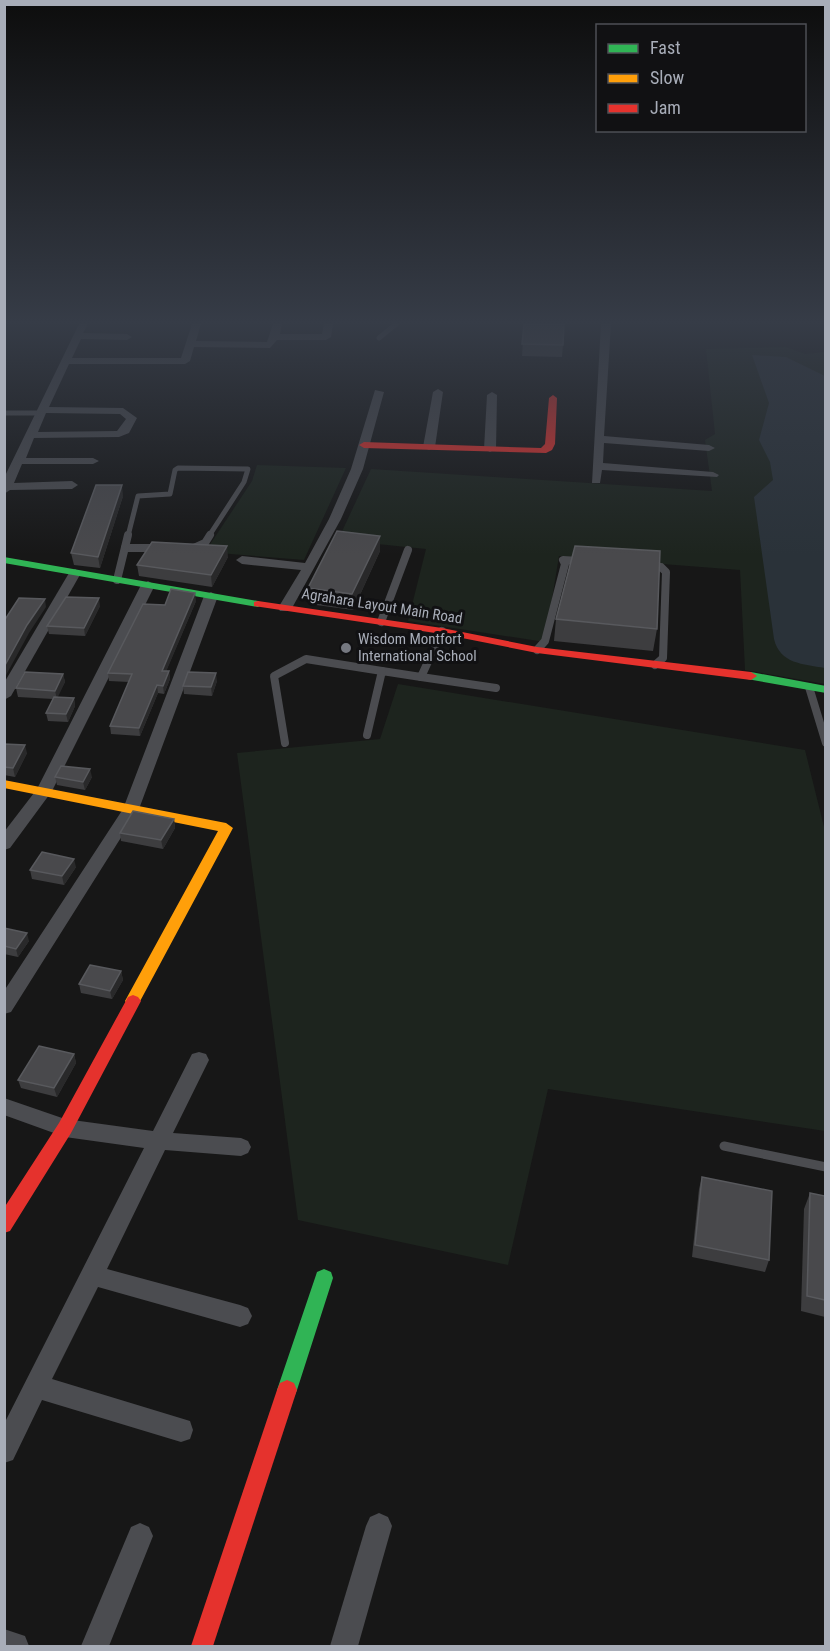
<svg xmlns="http://www.w3.org/2000/svg" width="830" height="1651" font-family="'Roboto Condensed',sans-serif">
<style>
.green{fill:#1d241e}
.water{fill:#2a3239}
.lines{fill:none;stroke-linecap:round;stroke-linejoin:round}
.lane-far2{stroke:#4b4c50;stroke-width:5}
.lane-far1{stroke:#4b4c50;stroke-width:8}
.lane{stroke:#4b4c50;stroke-width:9}
.street{fill:#4b4c50;fill-rule:evenodd}
.fast{fill:#30b455;fill-rule:evenodd}
.slow{fill:#ff9f0a;fill-rule:evenodd}
.jam{fill:#e5322d;fill-rule:evenodd}
.wall{fill:#3d3d3f}
.shaded-wall{fill:#29292a}
.building{fill:#49494c;stroke:#58595d;stroke-width:1.5}
.poi-dot{fill:#757880;stroke:#111113;stroke-width:2}
.labels{text-anchor:middle;stroke-width:6;stroke-linejoin:round;paint-order:stroke}
.street-label{font-size:15px;fill:#a8adb8;stroke:#111113}
.poi-label{font-size:15px;fill:#a8adb8;stroke:#111113;text-anchor:start}
</style>
<rect width="100%" height="100%" fill="#171717"/>
<g class="green">
<polygon points="786,347 805,354 825,352 825,684 745,670 740,570 559,556 545,642 408,621 426,549 338,540 371,469 712,491 705,440 715,434 706,349"/>
<polygon points="257,465 346,468 304,560 205,552 252,481"/>
<polygon points="398,684 805,750 826,835 825,1131 548,1089 508,1265 298,1220 237,753 380,739"/>
</g>
<path class="water" d="M752,355l34,2 39,19v292c-22,-4 -45,-4 -51,-29l-20,-142 19,-17 -3,-18 -11,-22 10,-37z"/>
<g class="lines">
<g class="lane-far2">
<polyline points="379,338 396,324"/>
<polyline points="4,413 41,413"/>
<polyline points="128,536 138,496 170,494 175,470 178,468 248,469 244,482 209,536"/>
</g>
<g class="lane-far1">
<polyline points="125,548 157,548"/>
<polyline points="194,548 205,543 210,535"/>
<polyline points="650,566 661,567 666,572 663,658 655,665"/>
<polyline points="117,580 128,535"/>
<polyline points="381,622 408,550"/>
<polyline points="537,650 545,641 565,564 563,560 580,561"/>
<polyline points="421,677 496,688"/>
<polyline points="809,687 826,743"/>
<polyline points="367,735 382,671 421,677 442,631"/>
<polyline points="285,743 274,676 306,659 382,671"/>
</g>
<polyline class="lane" points="724,1146 826,1167"/>
<g class="street">
<path d="M79,324h9l-5,9 44,1 5,3 -5,3 -46,-1 -9,19h109l11,-34h9l-5,17 71,1 6,-18h9l-2,10h42l2,-10h9l-2,13 -5,3h-49l-7,8 -76,-1 -4,14 -5,3h-116l-20,43 74,1 14,10 -8,15 -10,4 -85,1 -8,20h67l6,3 -6,3h-71l-8,19 58,-2 6,4 -6,4 -62,1 -6,4v-16zM46,413l74,1 6,5 -9,12 -79,1z"/>
<polygon points="601,324 611,324 604,436 709,445 715,448 709,451 604,443 603,463 713,472 719,475 717,477 602,470 600,483 592,483"/>
<polygon points="438,389 443,392 435,447 429,450 423,447 433,392"/>
<polygon points="375,390 384,392 363,469 341,519 292,608 290,611 280,611 278,608 301,570 242,564 236,560 242,556 305,563 329,519 351,469"/>
<polygon points="492,392 497,395 496,449 490,452 484,449 487,395"/>
<polygon points="75,569 81,573 11,696 4,700 4,683 69,573"/>
<polygon points="148,581 155,585 52,791 10,848 4,850 4,832 37,789 141,585"/>
<polygon points="211,592 218,596 139,809 11,1012 4,1014 4,991 123,809 204,596"/>
<polygon points="199,1052 206,1054 209,1060 173,1133 241,1138 248,1141 251,1147 248,1153 241,1156 165,1150 107,1269 240,1305 248,1308 252,1316 248,1324 240,1327 98,1287 52,1379 190,1421 193,1430 190,1439 181,1442 42,1400 13,1460 4,1463 4,1424 144,1148 65,1137 4,1115 4,1098 65,1119 153,1131 192,1054"/>
<polygon points="379,1513 388,1517 392,1526 358,1646 330,1646 366,1526 370,1517"/>
<polygon points="140,1523 149,1527 153,1536 109,1646 81,1646 131,1527"/>
<polygon points="4,1629 25,1636 29,1646 4,1646"/>
</g>
<g class="fast">
<polygon points="4,557 258,601 263,604 258,607 4,563"/>
<polygon points="751,672 826,686 826,693 747,679 745,676 747,673"/>
<polygon points="324,1269 331,1272 333,1278 297,1390 294,1397 287,1400 280,1397 277,1390 315,1278 317,1272"/>
</g>
<polygon class="slow" points="4,780 226,823 233,828 138,1005 133,1007 128,1005 125,1001 218,831 4,788"/>
<g class="jam">
<polygon points="553,395 557,398 555,444 552,450 546,453 364,448 359,445 364,442 541,448 545,444 549,398"/>
<polygon points="258,601 442,628 537,647 751,672 757,676 751,680 537,653 442,634 254,606 254,602"/>
<polygon points="133,995 138,997 141,1001 71,1133 10,1231 4,1233 4,1208 59,1123 128,997"/>
<polygon points="287,1380 294,1383 297,1390 213,1646 191,1646 277,1390 280,1383"/>
</g>
</g>
<g class="wall">
<polygon points="524,324 563,345 562,357 522,356"/>
<polygon points="123,496 100,568 74,565 71,553"/>
<polygon points="380,536 380,551 353,610 309,604 308,588"/>
<polygon points="228,557 212,587 139,576 137,565"/>
<polygon points="196,601 166,671 169,671 170,679 164,694 158,693 140,736 111,734 110,726 129,682 109,681 108,673"/>
<polygon points="100,606 85,636 49,634 47,626"/>
<polygon points="556,619 657,629 653,651 554,641"/>
<polygon points="63,674 65,682 57,697 74,698 75,706 68,722 48,721 46,713 53,699 18,697 16,688"/>
<polygon points="217,681 212,696 184,694 183,686"/>
<polygon points="4,744 27,753 15,777 4,775"/>
<polygon points="55,777 92,777 85,790 57,785"/>
<polygon points="174,819 175,828 163,849 121,841 120,833"/>
<polygon points="76,867 64,885 32,879 30,870"/>
<polygon points="4,928 29,941 18,957 4,954"/>
<polygon points="121,971 123,980 112,999 81,993 79,984"/>
<polygon points="74,1054 76,1063 57,1097 21,1088 18,1080"/>
<polygon points="702,1177 769,1260 765,1272 692,1257 699,1189"/>
<polygon points="810,1193 825,1196 825,1317 801,1311 804,1209"/>
</g>
<g class="shaded-wall">
<polygon points="122,485 123,496 100,568 98,557"/>
<polygon points="380,536 380,551 353,610 352,594"/>
<polygon points="227,546 228,557 212,587 211,575"/>
<polygon points="195,593 196,601 163,679 162,671"/>
<polygon points="99,598 100,606 85,636 84,628"/>
<polygon points="45,599 46,607 29,633 4,679 4,667 27,625"/>
<polygon points="169,671 170,679 164,694 163,686"/>
<polygon points="216,673 217,681 212,696 211,687"/>
<polygon points="63,674 65,682 57,699 55,691"/>
<polygon points="157,685 158,693 140,736 139,728"/>
<polygon points="74,698 75,706 68,722 66,714"/>
<polygon points="25,745 27,753 15,777 13,768"/>
<polygon points="90,769 92,777 85,790 83,782"/>
<polygon points="174,819 175,828 163,849 161,840"/>
<polygon points="74,859 76,867 64,885 62,876"/>
<polygon points="27,933 29,941 18,957 16,949"/>
<polygon points="121,971 123,980 112,999 110,991"/>
<polygon points="74,1054 76,1063 57,1097 54,1088"/>
</g>
<g class="building">
<polygon points="524,324 564,324 563,345 522,344"/>
<polygon points="96,485 122,485 98,557 71,553"/>
<polygon points="337,531 380,536 352,594 308,588"/>
<polygon points="152,542 227,546 211,575 137,565"/>
<polygon points="575,546 660,551 657,629 556,619"/>
<polygon points="171,589 195,593 162,671 169,671 163,686 157,685 139,728 110,726 132,674 108,673 143,604 165,605"/>
<polygon points="66,597 99,598 84,628 47,626"/>
<polygon points="19,598 45,599 27,625 4,667 4,621"/>
<polygon points="25,672 63,674 55,691 16,688"/>
<polygon points="188,672 216,673 211,687 183,686"/>
<polygon points="54,697 74,698 66,714 46,713"/>
<polygon points="4,744 25,745 13,768 4,767"/>
<polygon points="61,766 90,769 83,782 55,777"/>
<polygon points="133,811 174,819 161,840 120,833"/>
<polygon points="42,852 74,859 62,876 30,870"/>
<polygon points="4,928 27,933 16,949 4,946"/>
<polygon points="90,965 121,971 110,991 79,984"/>
<polygon points="39,1046 74,1054 54,1088 18,1080"/>
<polygon points="702,1177 772,1191 769,1260 695,1245"/>
<polygon points="810,1193 825,1196 825,1300 807,1296"/>
</g>
<linearGradient id="sky" x2="0" y2="1"><stop stop-color="#0d0d0d"/><stop offset="0.58" stop-color="#363c47"/><stop offset="1" stop-color="#363c47" stop-opacity="0"/></linearGradient>
<rect width="830" height="555" fill="url(#sky)"/>
<circle class="poi-dot" cx="346" cy="648" r="6"/>
<g class="labels">
<g class="street-label">
<text transform="translate(382 606) rotate(9)" y="5">Agrahara Layout Main Road</text>
</g>
<g class="poi-label">
<text x="358" y="644">Wisdom Montfort<tspan x="358" dy="17">International School</tspan></text>
</g>
</g>
<rect width="830" height="1651" fill="none" stroke="#a8adb8" stroke-width="12"/>
<rect x="596" y="24" width="210" height="108" fill="#111113" stroke="#4d4f55" stroke-width="1.5"/>
<rect x="608" y="44" width="30" height="9" fill="#30b455" stroke="#4d4f55" stroke-width="1.5"/>
<text x="650" y="54" font-size="18" fill="#a8adb8">Fast</text>
<rect x="608" y="74" width="30" height="9" fill="#ff9f0a" stroke="#4d4f55" stroke-width="1.5"/>
<text x="650" y="84" font-size="18" fill="#a8adb8">Slow</text>
<rect x="608" y="104" width="30" height="9" fill="#e5322d" stroke="#4d4f55" stroke-width="1.5"/>
<text x="650" y="114" font-size="18" fill="#a8adb8">Jam</text>
</svg>
